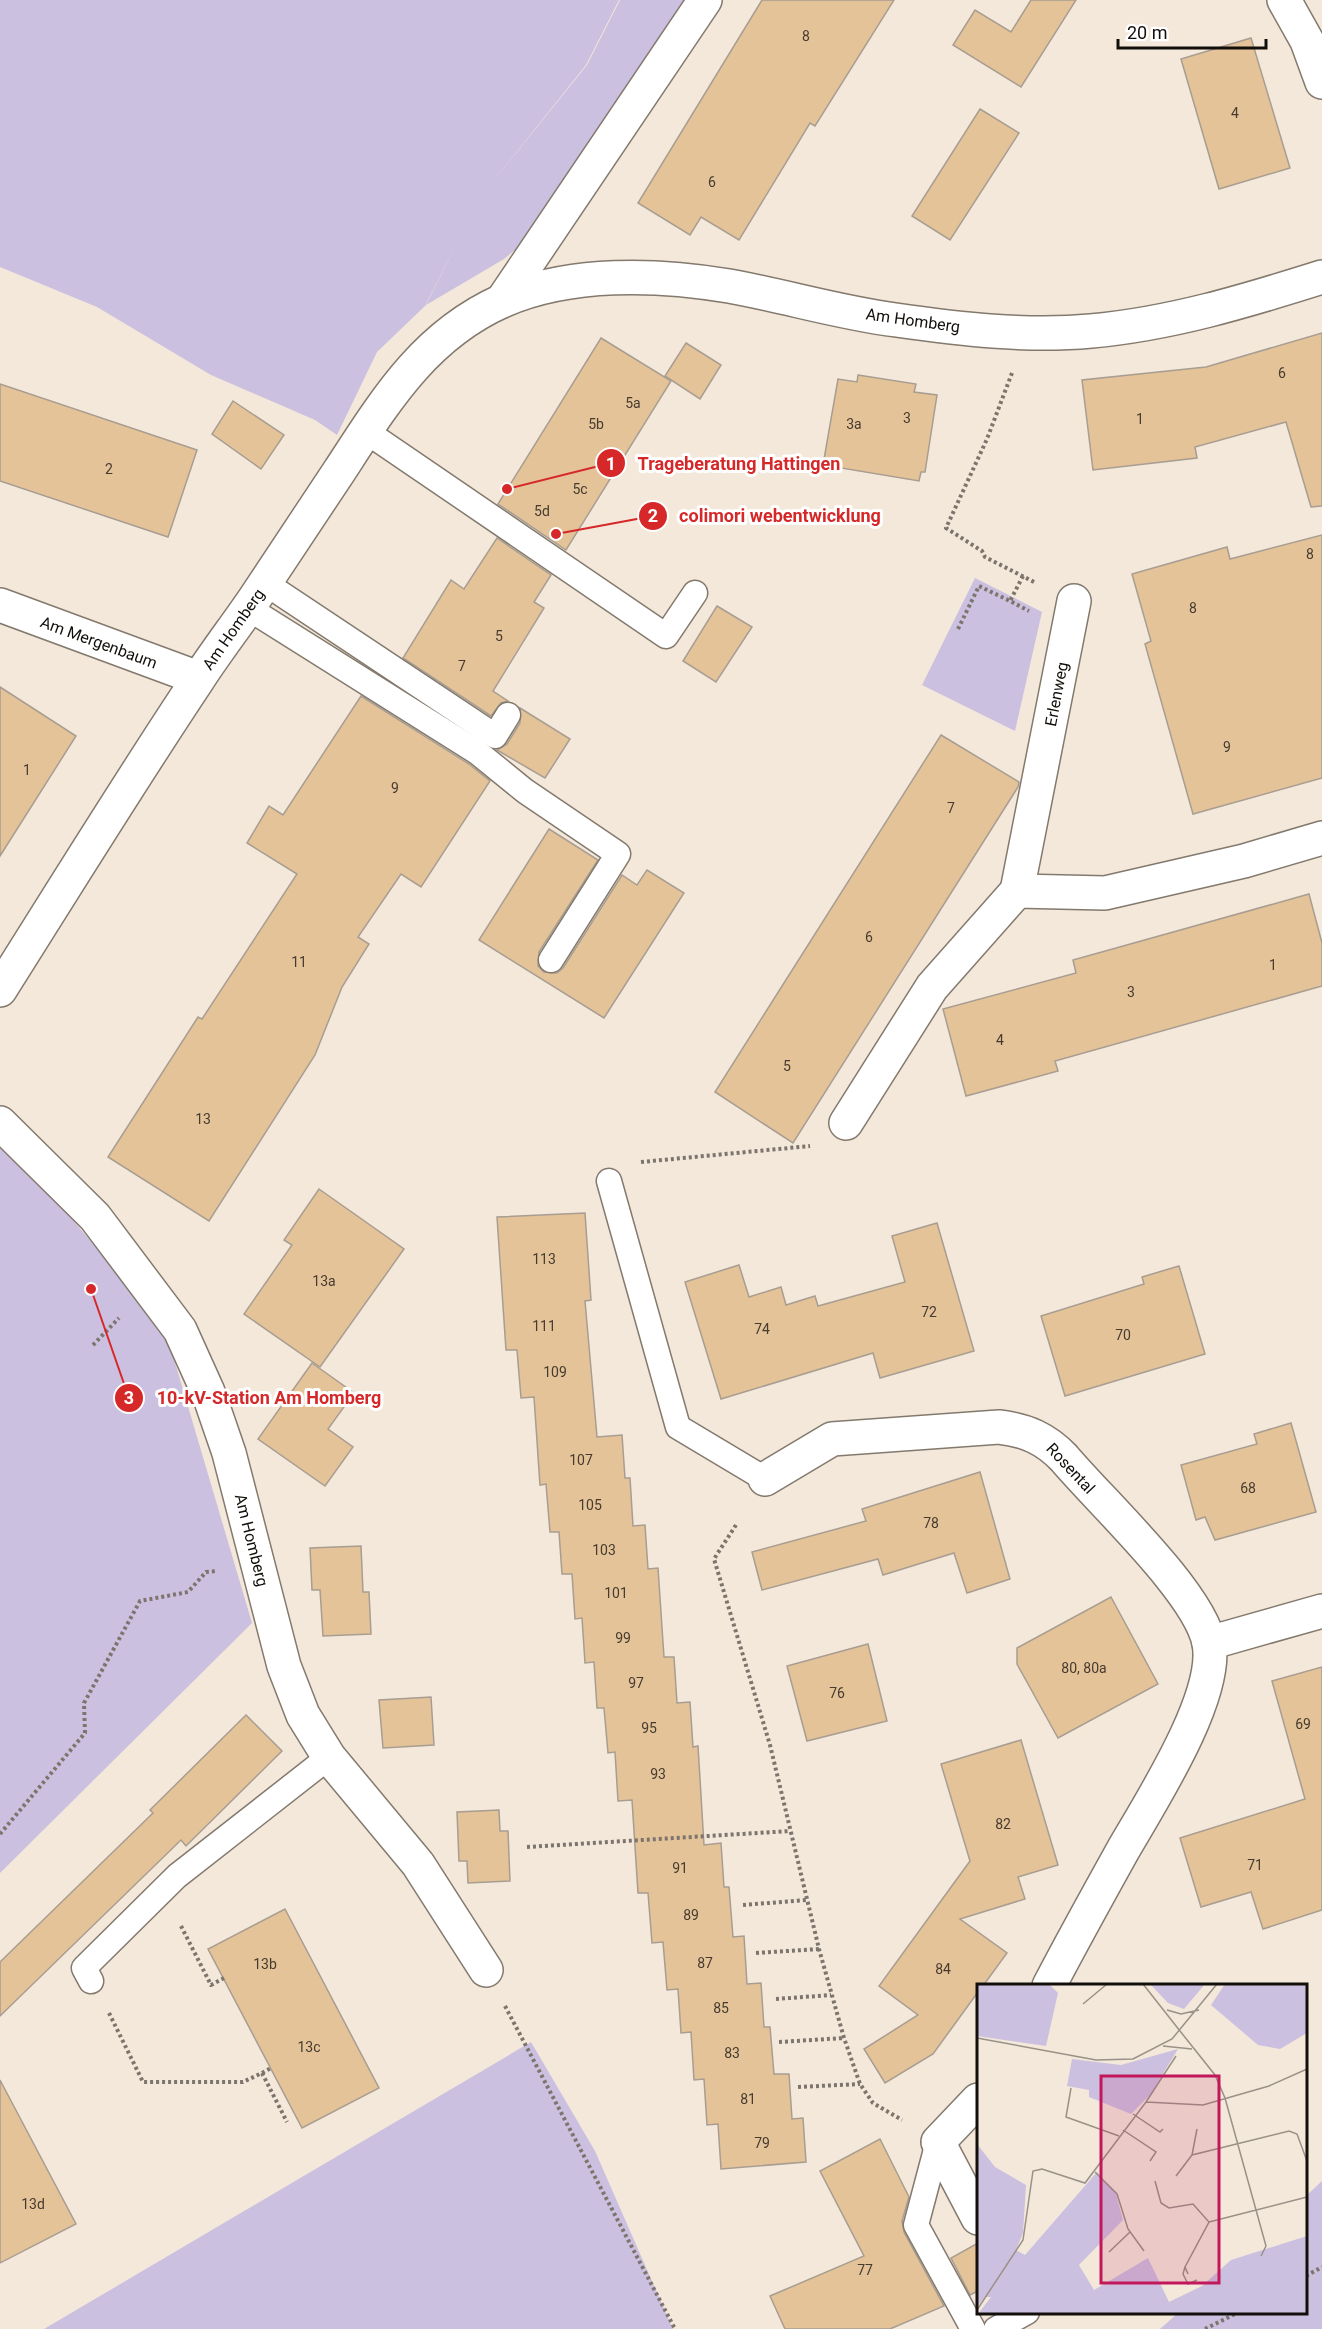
<svg xmlns="http://www.w3.org/2000/svg" width="1322" height="2329" font-family="Roboto,sans-serif">
<style>
.green{fill:#ccc0e0}
.building{fill:#e4c399;stroke:#a89d91;stroke-width:1.5}
.lines{fill:none;stroke-linecap:round;stroke-linejoin:round}
.lane-casing{stroke:#83796d;stroke-width:27}
.street-casing{stroke:#83796d;stroke-width:36}
.path{stroke:#7d756d;stroke-width:4;stroke-dasharray:3 3;stroke-linecap:butt}
.lane{stroke:#fff;stroke-width:24}
.street{stroke:#fff;stroke-width:33}
.labels{text-anchor:middle;stroke-width:6;stroke-linejoin:round;paint-order:stroke}
.number-label{font-size:14px;fill:#463b2e}
.street-label{font-size:16px;fill:#120e0a;stroke:#fff}
.inset-road{fill:none;stroke:#999187;stroke-width:1.5}
.view{fill:#c2185b;fill-opacity:0.15;stroke:#c2185b;stroke-width:3}
.inset-edge{fill:none;stroke:#120e0a;stroke-width:3}
.leader{fill:none;stroke:#d62828;stroke-width:2}
.callout-dot{fill:#d62828;stroke:#fff;stroke-width:2}
.mark-label{font-size:18px;text-anchor:middle;font-weight:bold;fill:#fff}
.callout-label{font-size:18px;text-anchor:middle;font-weight:bold;fill:#d62828;stroke:#fff;stroke-width:6;stroke-linejoin:round;paint-order:stroke}
</style>
<rect width="100%" height="100%" fill="#f3e8da"/>
<g class="green">
<polygon points="0,0 619,0 586,65 483,194 587,65 620,0 687,0 548,222 504,259 426,305 459,239 425,306 377,352 337,435 315,420 211,375 97,307 0,267"/>
<polygon points="975,578 1042,612 1015,731 922,685"/>
<polygon points="0,1132 166,1332 252,1623 0,1873"/>
<polygon points="531,2042 595,2151 673,2329 44,2329"/>
<polygon points="1322,2181 1322,2329 1160,2329 1178,2313 1306,2312 1306,2196"/>
</g>
<g class="building">
<polygon points="762,0 894,0 815,126 810,123 739,240 701,217 690,235 638,203"/>
<polygon points="1031,0 1076,0 1021,87 953,45 975,10 1011,32"/>
<polygon points="1251,38 1290,168 1219,189 1181,59"/>
<polygon points="980,109 1019,133 950,240 912,216"/>
<polygon points="1322,333 1322,506 1311,507 1286,422 1195,447 1197,458 1093,470 1082,380 1206,367"/>
<polygon points="601,338 671,381 566,550 498,504"/>
<polygon points="686,343 721,365 700,399 665,376"/>
<polygon points="858,375 916,384 914,392 937,395 925,472 921,472 919,481 823,465 838,379 857,382"/>
<polygon points="0,384 197,450 168,537 0,481"/>
<polygon points="233,401 284,435 261,469 212,434"/>
<polygon points="1322,535 1322,778 1193,814 1145,644 1151,641 1132,574 1227,547 1230,559"/>
<polygon points="497,538 551,575 534,602 544,608 493,691 508,701 501,703 491,716 403,658 451,580 464,589"/>
<polygon points="717,606 752,627 716,682 683,661"/>
<polygon points="0,687 76,736 0,856"/>
<polygon points="361,696 469,764 490,781 421,887 401,874 358,937 369,944 342,987 315,1055 209,1221 108,1157 198,1017 202,1019 297,874 247,843 269,806 283,815"/>
<polygon points="520,708 570,739 545,778 497,750 507,744 520,723"/>
<polygon points="941,735 1019,782 1018,787 793,1143 715,1092"/>
<polygon points="549,829 598,860 539,952 538,966 544,972 557,973 563,968 622,875 637,885 647,870 684,893 604,1018 479,940"/>
<polygon points="1309,894 1322,943 1322,986 1055,1061 1058,1071 966,1096 943,1009 1076,973 1073,960"/>
<polygon points="319,1189 404,1249 320,1367 244,1314 292,1245 284,1240"/>
<polygon points="585,1213 591,1300 585,1301 597,1437 622,1435 625,1478 630,1478 633,1526 645,1525 648,1569 658,1568 664,1657 674,1657 677,1703 690,1702 693,1747 698,1746 704,1845 721,1843 724,1887 729,1887 733,1937 744,1936 747,1984 761,1983 764,2027 770,2027 774,2074 789,2074 792,2119 803,2118 806,2162 721,2169 718,2124 707,2125 704,2079 694,2080 691,2032 681,2033 678,1989 667,1990 663,1942 652,1943 648,1893 638,1893 632,1800 618,1801 615,1752 608,1753 604,1708 597,1708 594,1662 585,1663 582,1618 575,1619 572,1574 562,1574 559,1532 550,1532 546,1484 540,1485 534,1397 521,1398 517,1350 506,1350 497,1217"/>
<polygon points="937,1223 974,1351 880,1378 873,1353 721,1399 685,1282 739,1265 749,1297 781,1287 786,1305 815,1296 818,1306 905,1282 892,1236"/>
<polygon points="1179,1266 1205,1354 1065,1396 1041,1316 1144,1284 1142,1277"/>
<polygon points="312,1363 354,1393 328,1429 353,1447 325,1486 258,1439"/>
<polygon points="1291,1423 1316,1512 1215,1540 1205,1517 1196,1520 1181,1465 1257,1444 1254,1434"/>
<polygon points="980,1472 1010,1579 967,1593 954,1553 883,1575 878,1559 762,1590 752,1552 866,1521 862,1509"/>
<polygon points="361,1546 363,1592 369,1592 371,1634 323,1636 320,1590 312,1590 310,1548"/>
<polygon points="1111,1597 1158,1684 1058,1738 1017,1664 1017,1648"/>
<polygon points="868,1644 887,1721 807,1741 787,1666"/>
<polygon points="1322,1667 1322,1910 1263,1929 1251,1892 1201,1907 1180,1838 1305,1799 1272,1681"/>
<polygon points="431,1697 434,1745 383,1748 379,1700"/>
<polygon points="246,1715 282,1751 186,1846 181,1840 0,2016 0,1962 153,1813 150,1810"/>
<polygon points="1021,1740 1058,1865 1018,1877 1025,1899 960,1919 1007,1953 983,1986 978,1986 978,1992 933,2054 885,2083 864,2049 918,2015 879,1986 970,1861 941,1764"/>
<polygon points="499,1810 500,1831 508,1831 510,1881 468,1883 467,1861 459,1861 457,1812"/>
<polygon points="285,1909 379,2088 302,2128 208,1949"/>
<polygon points="0,2080 76,2224 0,2263"/>
<polygon points="880,2139 909,2197 902,2221 904,2232 944,2306 890,2329 785,2329 770,2296 864,2256 820,2171"/>
<polygon points="978,2243 978,2291 970,2295 951,2258"/>
</g>
<g class="lines">
<defs>
<g id="lane">
<polyline points="364,430 666,636 695,593"/>
<polyline points="265,583 495,736 508,715"/>
<polyline points="248,608 477,752 525,791 618,854 551,960"/>
<polyline points="609,1181 678,1427 765,1479"/>
<polyline points="91,1981 84,1968 177,1876 329,1757"/>
<polyline points="938,2142 916,2225 973,2329"/>
<polyline points="996,2329 1027,2312"/>
</g>
<g id="street">
<polyline points="1284,0 1307,41 1322,82"/>
<polyline points="502,301 705,0"/>
<polyline points="0,605 198,678"/>
<polyline points="1017,891 1074,601"/>
<path d="M0,990c65,-103 129,-207 197,-309 18,-28 39,-55 58,-83 29,-43 57,-86 85,-128 45,-69 84,-134 162,-169 68,-30 156,-27 227,-15 56,10 111,27 167,34 63,9 131,17 195,11 79,-7 155,-30 231,-54"/>
<polyline points="0,1123 95,1217 180,1330 208,1392 229,1453 284,1666 303,1715 329,1757 418,1864 486,1970"/>
<polyline points="846,1123 932,987 1017,891 1105,893 1244,861 1322,838"/>
<path d="M765,1479l67,-40 167,-12c27,3 47,12 65,31 36,43 135,134 145,185 10,54 -59,160 -86,207 -25,45 -50,90 -74,136"/>
<polyline points="1209,1643 1322,1611"/>
<polyline points="978,2100 938,2142 978,2218"/>
</g>
</defs>
<use href="#lane" class="lane-casing"/>
<use href="#street" class="street-casing"/>
<g class="path">
<polyline points="1012,373 987,439 946,528 982,551 985,557 1036,583"/>
<polyline points="1023,576 1010,601 1029,611"/>
<polyline points="958,629 979,586 1010,601"/>
<polyline points="641,1162 810,1146"/>
<polyline points="93,1345 119,1318"/>
<polyline points="736,1525 714,1559 770,1745 819,1949 844,2038 860,2084 873,2103 902,2120"/>
<polyline points="0,1834 85,1733 84,1703 140,1601 188,1592 206,1572 216,1571"/>
<polyline points="527,1847 790,1831"/>
<polyline points="743,1905 807,1900"/>
<polyline points="181,1926 211,1985 224,1978"/>
<polyline points="756,1953 819,1949"/>
<polyline points="776,1999 831,1995"/>
<polyline points="505,2006 675,2329"/>
<polyline points="109,2013 143,2082 243,2082 262,2073 287,2122"/>
<polyline points="779,2042 844,2038"/>
<polyline points="262,2073 271,2068"/>
<polyline points="798,2087 860,2084"/>
<polyline points="1306,2276 1322,2267"/>
<polyline points="1205,2329 1239,2312"/>
</g>
<use href="#lane" class="lane"/>
<use href="#street" class="street"/>
</g>
<g class="labels">
<g class="number-label">
<text x="806" y="41">8</text>
<text x="1235" y="118">4</text>
<text x="712" y="187">6</text>
<text x="1282" y="378">6</text>
<text x="633" y="408">5a</text>
<text x="907" y="423">3</text>
<text x="1140" y="424">1</text>
<text x="596" y="429">5b</text>
<text x="854" y="429">3a</text>
<text x="109" y="474">2</text>
<text x="580" y="494">5c</text>
<text x="542" y="516">5d</text>
<text x="1310" y="559">8</text>
<text x="1193" y="613">8</text>
<text x="499" y="641">5</text>
<text x="462" y="671">7</text>
<text x="1227" y="752">9</text>
<text x="27" y="775">1</text>
<text x="395" y="793">9</text>
<text x="951" y="813">7</text>
<text x="869" y="942">6</text>
<text x="299" y="967">11</text>
<text x="1273" y="970">1</text>
<text x="1131" y="997">3</text>
<text x="1000" y="1045">4</text>
<text x="787" y="1071">5</text>
<text x="203" y="1124">13</text>
<text x="544" y="1264">113</text>
<text x="324" y="1286">13a</text>
<text x="929" y="1317">72</text>
<text x="544" y="1331">111</text>
<text x="762" y="1334">74</text>
<text x="1123" y="1340">70</text>
<text x="555" y="1377">109</text>
<text x="581" y="1465">107</text>
<text x="1248" y="1493">68</text>
<text x="590" y="1510">105</text>
<text x="931" y="1528">78</text>
<text x="604" y="1555">103</text>
<text x="616" y="1598">101</text>
<text x="623" y="1643">99</text>
<text x="1084" y="1673">80, 80a</text>
<text x="636" y="1688">97</text>
<text x="837" y="1698">76</text>
<text x="1303" y="1729">69</text>
<text x="649" y="1733">95</text>
<text x="658" y="1779">93</text>
<text x="1003" y="1829">82</text>
<text x="1255" y="1870">71</text>
<text x="680" y="1873">91</text>
<text x="691" y="1920">89</text>
<text x="705" y="1968">87</text>
<text x="265" y="1969">13b</text>
<text x="943" y="1974">84</text>
<text x="721" y="2013">85</text>
<text x="309" y="2052">13c</text>
<text x="732" y="2058">83</text>
<text x="748" y="2104">81</text>
<text x="762" y="2148">79</text>
<text x="33" y="2209">13d</text>
<text x="865" y="2275">77</text>
</g>
<g class="street-label">
<text transform="translate(913 320) rotate(8)" y="6">Am Homberg</text>
<text transform="translate(233 629) rotate(-55)" y="6">Am Homberg</text>
<text transform="translate(99 642) rotate(20)" y="6">Am Mergenbaum</text>
<text transform="translate(1056 694) rotate(-79)" y="6">Erlenweg</text>
<text transform="translate(1071 1468) rotate(47)" y="6">Rosental</text>
<text transform="translate(252 1540) rotate(76)" y="6">Am Homberg</text>
</g>
</g>
<g transform="translate(977 1984)">
<rect width="330" height="330" fill="#f3e8da"/>
<path d="M0,0h72l9,9 -12,53 -69,-10zM173,0h55l-21,25 -16,-6zM248,0h82v49l-27,16 -22,-4 -47,-40zM201,65l-28,46 -19,19 -42,-17v-7l-22,-4 5,-27 49,6zM0,160l18,23 31,18 -3,48 -7,17 9,5 72,-83 19,22 7,26 -44,45 15,25 54,-32 21,44 33,-16 29,-26 76,-24v78h-329l13,-17h-6l-8,10z" fill="#ccc0e0"/>
<path class="inset-road" d="M166,0l37,47M106,20l24,-20M190,26l14,4 18,-4M203,47l35,44 10,23 41,148 -5,10M0,54l119,22 37,-1 39,-20 45,-55M186,62l29,3M94,104l-5,29 53,19M169,118l30,-46M156,130l27,18 3,-3M146,146l33,22 -6,9M215,171l5,-26M118,188l22,22 11,35 16,22M199,192l16,-21 97,-24 8,3 10,27M178,197l6,22 8,5 24,-4 16,18 -24,45 3,7M232,238l98,-25M132,268l21,-20M208,283l-2,7 5,10 9,-4M0,326l46,-70 10,-69 9,-2 43,14 61,-81 57,3 66,-19 38,-17"/>
<path class="view" d="M124,92h118v207h-118z"/>
<rect width="330" height="330" class="inset-edge"/>
</g>
<path class="leader" d="M507 489L611 463M556 534L653 516M91 1289L129 1398"/>
<g class="callout-dot">
<circle cx="507" cy="489" r="6"/>
<circle cx="556" cy="534" r="6"/>
<circle cx="91" cy="1289" r="6"/>
<circle cx="611" cy="463" r="15"/>
<circle cx="653" cy="516" r="15"/>
<circle cx="129" cy="1398" r="15"/>
</g>
<g class="mark-label">
<text x="611" y="470">1</text>
<text x="653" y="522">2</text>
<text x="129" y="1404">3</text>
</g>
<g class="callout-label">
<text x="739" y="470">Trageberatung Hattingen</text>
<text x="780" y="522">colimori webentwicklung</text>
<text x="269" y="1404">10-kV-Station Am Homberg</text>
</g>
<path d="M1118 39v9h148v-9" fill="none" stroke="#120e0a" stroke-width="3"/>
<text x="1127" y="39" font-size="18" fill="#120e0a" stroke="#ffffff" stroke-width="4.5" paint-order="stroke">20 m</text>
</svg>
